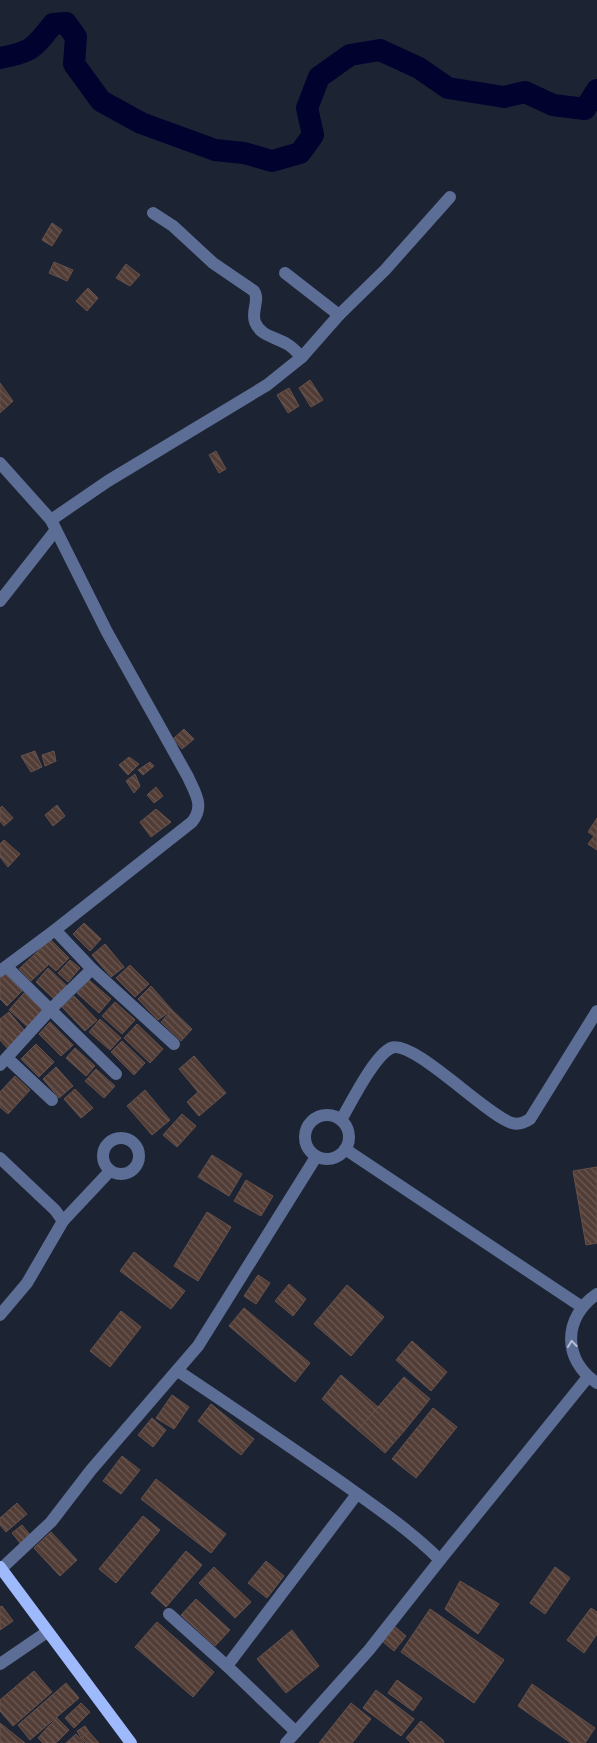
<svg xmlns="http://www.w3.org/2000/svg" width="597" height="1743" font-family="Barlow,sans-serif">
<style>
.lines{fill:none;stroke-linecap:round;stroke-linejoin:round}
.river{stroke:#01032e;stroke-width:22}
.building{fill:url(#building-back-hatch);stroke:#67514a}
.minor{stroke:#5d6e96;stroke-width:12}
.major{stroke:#9eb9fc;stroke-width:12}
.oneway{stroke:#b5bed3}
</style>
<defs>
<pattern id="building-back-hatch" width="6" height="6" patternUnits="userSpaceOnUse" patternTransform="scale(1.25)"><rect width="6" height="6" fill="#523d36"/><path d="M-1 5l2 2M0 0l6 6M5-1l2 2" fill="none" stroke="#6b5954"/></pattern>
</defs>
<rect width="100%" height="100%" fill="#1c2333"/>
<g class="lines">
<path class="river" d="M0,58c32,-6 33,-9 53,-34l13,-1 10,14 -2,27 27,37 40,22 74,27 29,3 28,8 28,-8 13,-18 -6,-27 12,-31 31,-22 30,-5 39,18 29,20 56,9 21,-5 28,13 32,4 12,-19"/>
</g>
<g class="building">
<polygon points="52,223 62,230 52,246 42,240"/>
<polygon points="54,262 73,270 67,281 49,273"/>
<polygon points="126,264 140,275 130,286 116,278"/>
<polygon points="88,288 98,298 87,311 76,301"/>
<polygon points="310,380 323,400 311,407 299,388"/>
<polygon points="0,383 13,401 0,413"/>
<polygon points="289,388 299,406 288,413 277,395"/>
<polygon points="216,451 226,469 219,473 209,455"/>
<polygon points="184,729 194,739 182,749 173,739"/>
<polygon points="35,751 42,767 31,772 21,756"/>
<polygon points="54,751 56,761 45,766 42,755"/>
<polygon points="129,757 139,764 128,775 119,765"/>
<polygon points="150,762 154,766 143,775 138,770"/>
<polygon points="135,774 140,786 134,793 126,781"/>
<polygon points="156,787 163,796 154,803 147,795"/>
<polygon points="57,805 65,816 53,826 45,815"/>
<polygon points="2,806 13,818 4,826 0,821 0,808"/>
<polygon points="156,809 171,822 151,837 140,822"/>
<polygon points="597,818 597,850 588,844 594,836 588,832"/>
<polygon points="4,840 20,854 8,867 0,857 0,844"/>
<polygon points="84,923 101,939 90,951 73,934"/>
<polygon points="50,939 69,958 56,971 36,953"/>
<polygon points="105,944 124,967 111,977 92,955"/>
<polygon points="36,953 48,965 31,981 19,969"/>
<polygon points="70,960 80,968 68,982 58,973"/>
<polygon points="130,965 149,984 135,997 116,978"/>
<polygon points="48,968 67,986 54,999 36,982"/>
<polygon points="3,972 22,991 7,1006 0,999 0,975"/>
<polygon points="89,980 111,999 99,1013 77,993"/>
<polygon points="151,986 172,1010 158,1020 138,999"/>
<polygon points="24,993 45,1012 30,1029 9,1010"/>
<polygon points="74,996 97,1020 85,1031 62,1007"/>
<polygon points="115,1002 135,1020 122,1034 102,1016"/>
<polygon points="172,1010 192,1029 181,1041 161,1022"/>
<polygon points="9,1012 26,1032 8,1049 0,1040 0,1019"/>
<polygon points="100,1019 121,1038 110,1050 89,1032"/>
<polygon points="50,1022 73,1045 61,1056 39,1034"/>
<polygon points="137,1024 163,1049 150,1063 124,1038"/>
<polygon points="122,1041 145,1063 134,1075 111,1052"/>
<polygon points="36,1044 54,1062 39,1077 21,1059"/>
<polygon points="75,1048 95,1066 86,1076 66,1058"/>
<polygon points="194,1056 226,1093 199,1116 187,1102 198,1092 179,1069"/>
<polygon points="56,1067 73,1086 59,1098 43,1079"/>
<polygon points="96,1069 115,1086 104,1098 85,1081"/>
<polygon points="15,1076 30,1090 8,1114 0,1107 0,1092"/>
<polygon points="75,1089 93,1108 81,1118 64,1099"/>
<polygon points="145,1090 170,1120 152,1135 127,1106"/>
<polygon points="182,1114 196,1126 177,1147 163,1135"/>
<polygon points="212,1155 242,1174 229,1196 198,1177"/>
<polygon points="597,1167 597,1243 586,1245 573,1171"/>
<polygon points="246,1180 273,1196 261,1216 234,1201"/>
<polygon points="207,1212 231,1227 198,1281 174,1266"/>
<polygon points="134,1252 185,1291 171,1309 120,1271"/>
<polygon points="258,1275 270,1283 256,1304 244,1296"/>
<polygon points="289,1284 306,1299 293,1316 275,1301"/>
<polygon points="347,1285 384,1317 351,1356 314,1324"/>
<polygon points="244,1308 310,1363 295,1382 229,1326"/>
<polygon points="121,1311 141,1327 110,1367 90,1351"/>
<polygon points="412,1341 447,1372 431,1391 396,1360"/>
<polygon points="341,1375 378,1407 358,1430 322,1399"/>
<polygon points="404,1377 430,1399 405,1430 378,1407"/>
<polygon points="172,1395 189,1407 174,1429 156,1418"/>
<polygon points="211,1404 254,1439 241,1455 198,1421"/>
<polygon points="378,1407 405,1430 385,1453 358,1430"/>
<polygon points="433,1408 457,1427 416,1478 392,1459"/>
<polygon points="152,1418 166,1430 153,1447 138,1435"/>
<polygon points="122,1456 140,1470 121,1494 103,1481"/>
<polygon points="156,1479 226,1534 211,1553 141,1499"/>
<polygon points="17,1503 27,1514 6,1532 0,1525 0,1518"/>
<polygon points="143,1516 160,1530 116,1583 99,1569"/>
<polygon points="22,1525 31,1536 21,1544 12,1533"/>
<polygon points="51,1532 77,1560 60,1576 34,1548"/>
<polygon points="186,1551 202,1565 166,1607 151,1593"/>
<polygon points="266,1561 284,1576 267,1598 248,1583"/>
<polygon points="214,1567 251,1602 235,1618 199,1583"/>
<polygon points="555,1567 570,1578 545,1614 530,1603"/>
<polygon points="460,1581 499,1604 478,1634 445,1609"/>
<polygon points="196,1599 230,1630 215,1646 181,1615"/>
<polygon points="2,1606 13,1621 0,1630 0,1607"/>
<polygon points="591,1608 597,1612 597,1634 584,1653 567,1640"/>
<polygon points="430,1609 504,1660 474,1703 401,1652"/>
<polygon points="157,1622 214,1672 193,1697 135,1647"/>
<polygon points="394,1626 406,1636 394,1651 382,1641"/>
<polygon points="292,1630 319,1666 286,1693 257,1659"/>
<polygon points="34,1671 52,1692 13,1726 0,1711 0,1700"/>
<polygon points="397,1680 422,1698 413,1711 388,1693"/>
<polygon points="66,1683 79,1698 30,1740 18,1725"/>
<polygon points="532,1684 595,1728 585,1743 571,1743 518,1706"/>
<polygon points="376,1690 414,1719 401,1736 363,1708"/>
<polygon points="81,1703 90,1712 74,1728 65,1718"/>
<polygon points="351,1703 371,1719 352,1743 319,1743"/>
<polygon points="57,1718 69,1730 59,1740 47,1728"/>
<polygon points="421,1721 444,1741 443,1743 411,1743 406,1738"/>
<polygon points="0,1723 25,1743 0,1743"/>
<polygon points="85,1726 89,1732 81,1738 77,1731"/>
<polygon points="47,1728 59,1740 55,1743 43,1743 38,1738"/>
<polygon points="89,1732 99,1743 86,1743 81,1738"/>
<polygon points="76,1734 84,1743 66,1743"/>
</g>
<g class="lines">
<g class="minor">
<path d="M153,213l20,13 40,37 41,28c6,9 -3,20 1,31 5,14 21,15 32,22 6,3 10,9 15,13"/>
<polyline points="285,273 339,315"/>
<path d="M0,463l51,57 56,112 81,145c7,16 17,29 4,45l-137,108 -55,41"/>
<polyline points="51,520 108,481 267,385 302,357 339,315 385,270 450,197"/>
<polyline points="0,601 55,531"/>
<polyline points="55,930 92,969 174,1044"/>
<polyline points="7,967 116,1074"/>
<polyline points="7,1058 52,1100"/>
<polyline points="0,1065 50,1010 92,969"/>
<circle cx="327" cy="1137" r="22"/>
<path d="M341,1120c10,-17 33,-64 50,-72 21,-10 96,68 121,75 7,2 12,0 18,-4l67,-108"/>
<circle cx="121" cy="1156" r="18"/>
<polyline points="345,1149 582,1307"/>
<polyline points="0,1158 55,1210 63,1221 27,1283 0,1315"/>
<polyline points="63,1221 110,1171"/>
<path d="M597,1294c-34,23 -35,66 0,89"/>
<path d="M178,1371c54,36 107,72 160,109 35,25 72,50 102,80l-71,90 -83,93"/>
<polyline points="440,1560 588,1377"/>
<polyline points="1,1569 51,1522 91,1470 198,1346 316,1157"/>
<polyline points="169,1614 227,1666 296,1732"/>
<polyline points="0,1664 47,1632"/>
<polyline points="227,1666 357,1494"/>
</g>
<polyline class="major" points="0,1567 131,1743"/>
</g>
<defs><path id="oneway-chevron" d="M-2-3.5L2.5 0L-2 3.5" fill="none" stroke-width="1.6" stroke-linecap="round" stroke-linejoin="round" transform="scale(1.25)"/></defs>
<use class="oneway" href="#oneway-chevron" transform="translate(572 1344) rotate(-96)"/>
</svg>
